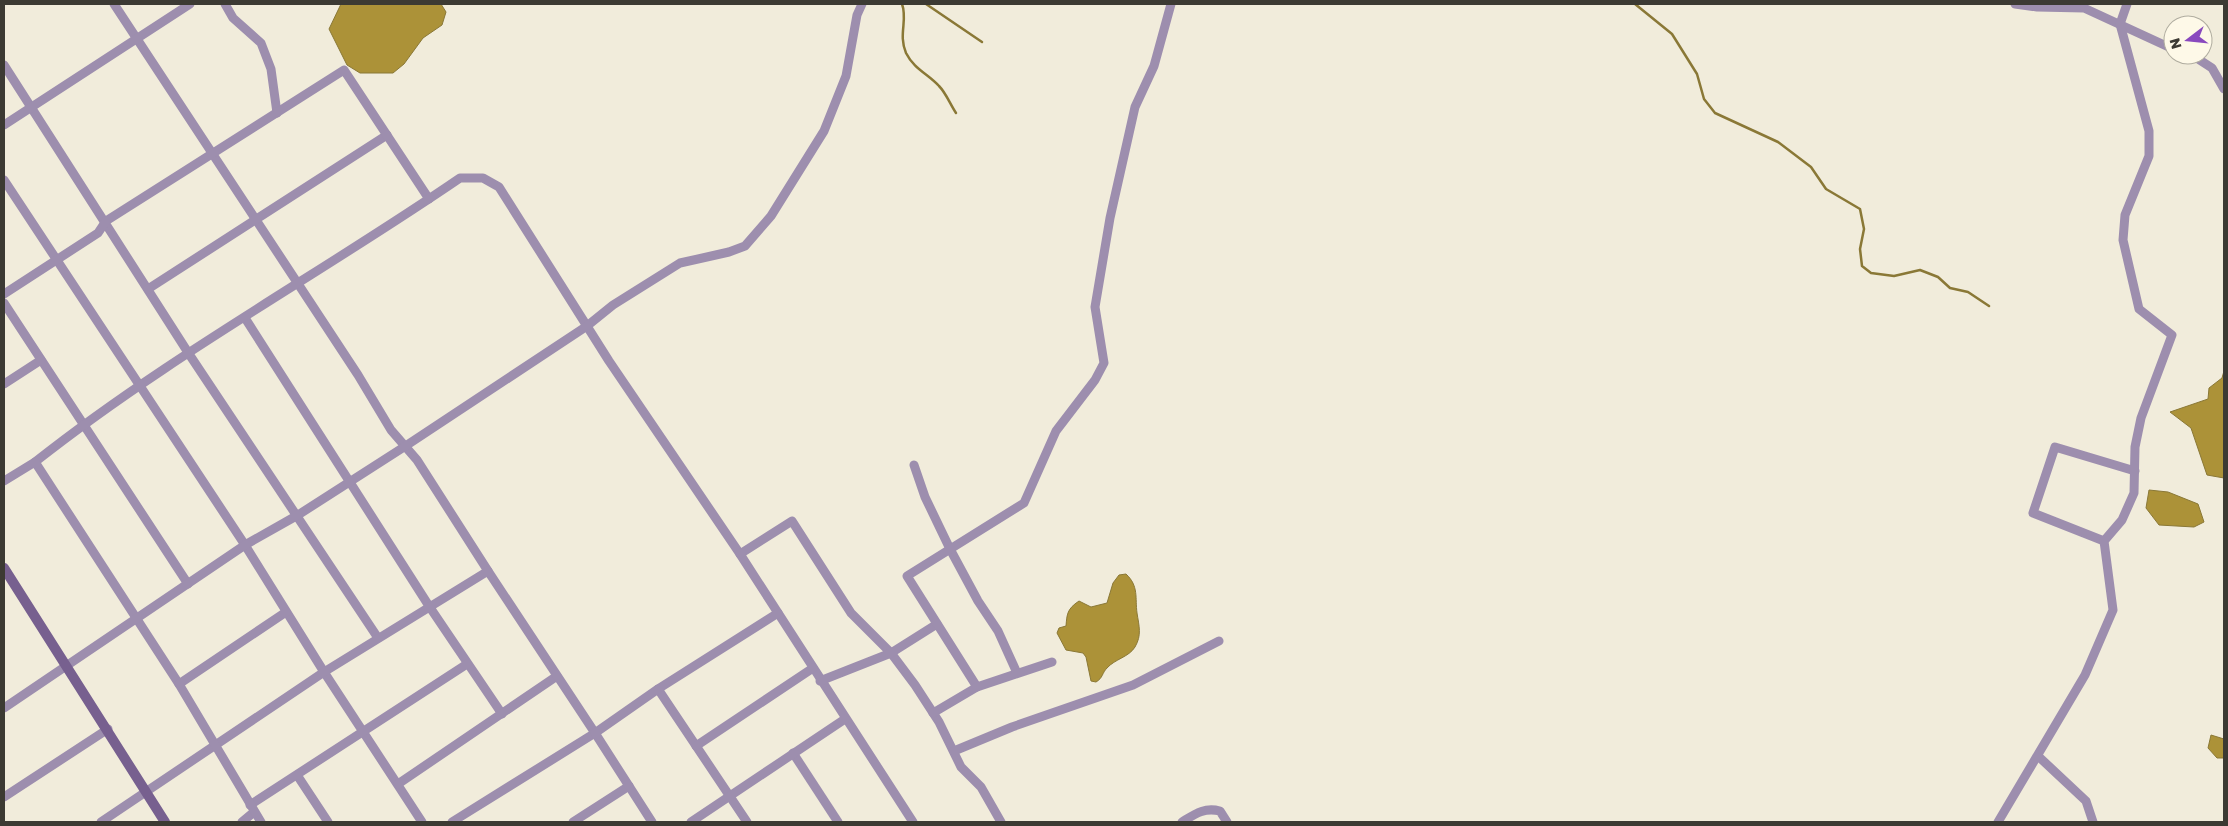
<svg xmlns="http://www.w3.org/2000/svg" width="2228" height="826" font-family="'Golos Text',sans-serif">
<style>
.water{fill:#ac9238;stroke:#8a7836}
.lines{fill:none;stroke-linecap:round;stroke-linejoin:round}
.stream{stroke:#8a7836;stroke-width:2.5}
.street{stroke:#9d8eae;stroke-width:9}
.secondary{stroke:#77608f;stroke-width:10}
</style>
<rect width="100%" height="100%" fill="#f1ecdb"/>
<g class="water">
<polygon points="341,4 441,4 446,12 442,25 423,38 404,64 393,73 360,73 347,65 329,29"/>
<polygon points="2224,371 2224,478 2207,475 2191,428 2170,412 2208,399 2209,388 2222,378"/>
<polygon points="2149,490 2168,492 2198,504 2204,522 2194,527 2159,525 2146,508"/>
<path d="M1126,574c13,12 9,24 11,39 2,13 5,22 -2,34 -6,10 -20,12 -28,21 -5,5 -4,10 -11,14l-5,-1 -5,-24 -3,-4 -17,-3 -9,-17 2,-5 7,-2c1,-12 1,-17 13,-25l12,6 16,-4 6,-20 6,-8z"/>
<polygon points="2211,735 2224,739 2224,758 2217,758 2208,748"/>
</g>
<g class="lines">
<g class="stream">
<path d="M902,4c6,16 -4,30 4,49 8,16 22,21 33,33 7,7 11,18 17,27"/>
<polyline points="926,4 982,42"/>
<polyline points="1635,4 1672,34 1697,74 1704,99 1715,113 1778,142 1811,167 1826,189 1860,209 1864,229 1860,249 1862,266 1871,273 1894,276 1920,270 1938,277 1950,288 1968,292 1989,306"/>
</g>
<g class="street">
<polyline points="114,4 358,375 391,430 417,460 488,571"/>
<polyline points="225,4 233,18 261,43 271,69 277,113"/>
<polyline points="2015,4 2037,7 2084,8 2173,49"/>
<polyline points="2192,55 2212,68 2224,89"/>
<polyline points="4,65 189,354 378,638"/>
<polyline points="4,125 190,4"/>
<polyline points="4,180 245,545 324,672 422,822"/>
<polyline points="148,289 387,135"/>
<polyline points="4,294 98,233 106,221 344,70 429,199"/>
<polyline points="4,303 188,584"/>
<polyline points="245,318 429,606 502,714"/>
<polyline points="4,384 41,360"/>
<path d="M35,462c134,-106 285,-188 425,-284h23l16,9 110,174 131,193 173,268"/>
<polyline points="914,465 925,497 950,549 978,601 998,631 1017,673"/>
<polyline points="4,481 35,462 179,684"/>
<polyline points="2104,541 2033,513 2055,447 2135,471"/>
<polyline points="740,554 792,521 851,613 891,653 915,685 939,722 961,767 981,787 1001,822"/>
<polyline points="820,681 891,653 937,624"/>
<polyline points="977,687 907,576 1024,503 1056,431 1095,380 1104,363 1095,307 1110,218 1135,107 1154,66 1171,4"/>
<polyline points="658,689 747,822"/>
<polyline points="4,708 245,545 298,515 404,447 587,326 613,305 680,263 729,252 745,246 771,216 824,131 846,76 857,15 862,4"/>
<polyline points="933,713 977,687 1052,662"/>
<polyline points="696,746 813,668"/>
<polyline points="954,751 1012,727 1133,685 1219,641"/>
<polyline points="793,753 838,822"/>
<polyline points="2038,756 2086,801 2093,822"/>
<polyline points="297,775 328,822"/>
<polyline points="398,784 557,676"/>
<polyline points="4,797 108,729"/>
<polyline points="250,805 467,664"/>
<polyline points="101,822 324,672 488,571 595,733 452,822"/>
<polyline points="242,822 254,812"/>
<polyline points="261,822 179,684 286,612"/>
<polyline points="573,822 629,786"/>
<polyline points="652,822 595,733 658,689 778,613"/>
<polyline points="691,822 845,719"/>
<path d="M1182,822c13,-8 22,-15 38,-11l7,11"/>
<polyline points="1998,822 2085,675 2113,610 2104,541 2122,520 2134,493 2135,447 2141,418 2172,335 2139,309 2123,240 2125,215 2149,156 2149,131 2120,24 2127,4"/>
</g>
<polyline class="secondary" points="4,568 165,822"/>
</g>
<rect width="2228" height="826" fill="none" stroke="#3c3a33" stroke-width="10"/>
<g transform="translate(2188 40) rotate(254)"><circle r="24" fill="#fef9e8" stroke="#b0ada0"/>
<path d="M0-4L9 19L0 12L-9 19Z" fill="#8949be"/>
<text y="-8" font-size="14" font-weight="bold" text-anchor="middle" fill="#3c3a33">N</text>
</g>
</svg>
